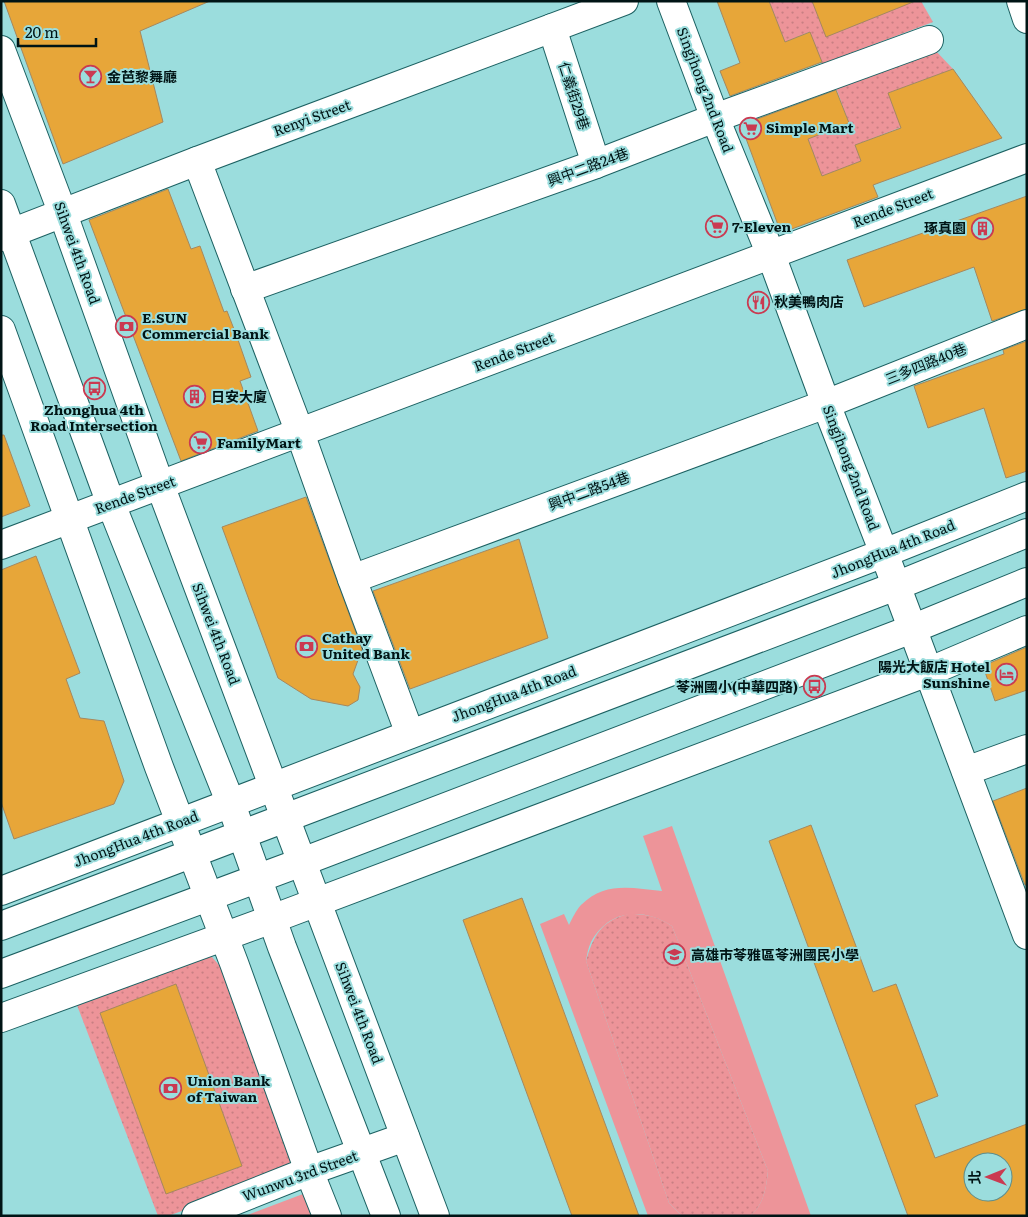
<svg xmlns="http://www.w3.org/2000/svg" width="1028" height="1217" font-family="Literata,'Noto Sans TC',serif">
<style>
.grass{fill:url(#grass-dots)}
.green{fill:#ed9499}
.building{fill:#e7a639;stroke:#a5885f;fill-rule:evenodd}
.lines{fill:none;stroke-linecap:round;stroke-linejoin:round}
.minor-casing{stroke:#1c6162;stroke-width:30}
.tertiary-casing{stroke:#1c6162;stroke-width:30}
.secondary-casing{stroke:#1c6162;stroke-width:30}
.minor{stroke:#fff;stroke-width:28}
.tertiary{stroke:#fff;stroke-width:28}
.secondary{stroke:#fff;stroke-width:28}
.labels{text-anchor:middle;stroke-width:4;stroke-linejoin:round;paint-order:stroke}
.poi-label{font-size:14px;font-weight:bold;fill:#001415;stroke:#9bdddd;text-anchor:start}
.street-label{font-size:14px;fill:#001415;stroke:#9bdddd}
</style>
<defs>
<pattern id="grass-dots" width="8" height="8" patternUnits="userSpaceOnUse" patternTransform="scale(1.25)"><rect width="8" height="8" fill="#ed9499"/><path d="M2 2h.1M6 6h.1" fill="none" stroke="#c97f83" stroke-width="1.8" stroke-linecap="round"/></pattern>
</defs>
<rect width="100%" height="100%" fill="#9bdddd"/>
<g class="grass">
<polygon points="769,1 921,1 933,22 822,64 809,32 785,42"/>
<polygon points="935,50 953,69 888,93 917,121 855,145 861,161 822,176 808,139 849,123 835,85"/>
<path d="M628,914c19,0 28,2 44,12l96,245c-2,18 -4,33 -18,45h-68l-13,-13 -83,-242c7,-25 15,-40 42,-47z"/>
<polygon points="196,952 212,957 224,971 297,1169 168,1216 158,1216 75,1000"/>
</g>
<g class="green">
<path d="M672,826l139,390h-61c14,-12 16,-27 18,-45l-96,-245c-29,-19 -63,-17 -81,16 -3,6 -4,13 -5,19l83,242 13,13h-34l-108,-292 24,-10 5,11c3,-6 7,-15 12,-20 24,-24 51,-17 81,-14l-19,-55z"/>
<polygon points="303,1194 317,1198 324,1216 245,1216"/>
</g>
<g class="building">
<polygon points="4,1 210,1 140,31 163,122 63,164"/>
<polygon points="717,1 769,1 785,42 810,32 822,62 730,96 720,71 740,63"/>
<polygon points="812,1 912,1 913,2 826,37"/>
<polygon points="953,69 1002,138 873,185 878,197 781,233 741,125 836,90 849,123 808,139 822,176 861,161 855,145 901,128 888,93"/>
<polygon points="168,189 191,249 200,246 224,312 227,311 237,337 251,377 240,381 258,431 181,461 89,220"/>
<polygon points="1027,196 1027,309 992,321 974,267 864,307 847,260"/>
<polygon points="1027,341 1027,471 1006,478 984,408 928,428 914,386 1004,354 1003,350"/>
<polygon points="1,435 4,435 30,506 1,517"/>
<polygon points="306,497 362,649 353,674 360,687 358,700 348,706 311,699 278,678 222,527"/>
<polygon points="519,539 548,638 410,689 373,591"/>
<polygon points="36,556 80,673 66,679 80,718 104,721 124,781 114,804 14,839 1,802 1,570"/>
<polygon points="1027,647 1027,690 995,701 983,666"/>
<polygon points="1027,788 1027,885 1025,885 993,801"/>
<path d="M811,825l62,167 23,-8 42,112 -23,9 20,53 92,-34v92h-119l-139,-375zM973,1162h30v30h-30z"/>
<polygon points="522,898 639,1216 572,1216 463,920"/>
<polygon points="176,984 242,1166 166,1194 100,1013"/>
</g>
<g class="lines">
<defs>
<g id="minor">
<polyline points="671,1 715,118 771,255 826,404 884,553 1027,935"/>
<polyline points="1021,1 1027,19"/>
<polyline points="552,28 596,164"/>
<polyline points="197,161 300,433 352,579 410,734"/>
<polyline points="1,237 197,161 624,1"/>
<polyline points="245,289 596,164 715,118 929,40"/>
<polyline points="1,545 1027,158"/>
<polyline points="352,579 826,404 1027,324"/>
<polyline points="966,771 1027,749"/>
<polyline points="196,1216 309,1171 405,1137"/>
</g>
<g id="tertiary">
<polyline points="1,50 63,214 160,485 435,1216"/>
<polyline points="1,330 159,767 234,963 309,1171 327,1216"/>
<polyline points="1,891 884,553 1027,496"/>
<polyline points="1,1018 272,919 928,672 1027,630"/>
</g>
<g id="secondary">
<polyline points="1,204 111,504 231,804 282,947 386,1216"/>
<polyline points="1,926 896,586 1027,533"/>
<polyline points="1,974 302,862 912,629 1027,582"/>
</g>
</defs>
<use href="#minor" class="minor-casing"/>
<use href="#tertiary" class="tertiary-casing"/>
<use href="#secondary" class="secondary-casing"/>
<use href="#minor" class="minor"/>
<use href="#tertiary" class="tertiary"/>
<use href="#secondary" class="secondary"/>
</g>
<defs>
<symbol id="bar-ring" viewBox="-11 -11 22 22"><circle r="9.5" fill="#9bdddd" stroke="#ca3a51" stroke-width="1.5"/><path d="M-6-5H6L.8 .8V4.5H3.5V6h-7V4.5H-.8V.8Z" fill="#ca3a51"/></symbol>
<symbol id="supermarket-ring" viewBox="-11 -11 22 22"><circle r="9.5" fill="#9bdddd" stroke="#ca3a51" stroke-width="1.5"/><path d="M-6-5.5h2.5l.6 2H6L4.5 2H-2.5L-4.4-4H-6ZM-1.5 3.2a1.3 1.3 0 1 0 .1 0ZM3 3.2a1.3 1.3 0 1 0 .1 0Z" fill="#ca3a51"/></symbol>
<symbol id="building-ring" viewBox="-11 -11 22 22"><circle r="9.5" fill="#9bdddd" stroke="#ca3a51" stroke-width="1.5"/><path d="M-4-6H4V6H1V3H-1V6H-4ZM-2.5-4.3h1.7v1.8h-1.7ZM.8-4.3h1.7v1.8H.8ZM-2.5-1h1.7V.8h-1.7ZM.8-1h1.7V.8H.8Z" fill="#ca3a51"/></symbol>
<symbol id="restaurant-ring" viewBox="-11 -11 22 22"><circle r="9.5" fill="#9bdddd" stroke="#ca3a51" stroke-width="1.5"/><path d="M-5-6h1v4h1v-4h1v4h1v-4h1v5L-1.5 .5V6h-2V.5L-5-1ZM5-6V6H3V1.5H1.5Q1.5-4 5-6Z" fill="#ca3a51"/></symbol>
<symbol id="bank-ring" viewBox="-11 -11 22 22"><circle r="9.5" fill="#9bdddd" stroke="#ca3a51" stroke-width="1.5"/><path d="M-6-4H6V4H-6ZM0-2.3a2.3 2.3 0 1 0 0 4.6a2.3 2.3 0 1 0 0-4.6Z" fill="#ca3a51"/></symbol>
<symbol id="bus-ring" viewBox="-11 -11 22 22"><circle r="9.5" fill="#9bdddd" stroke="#ca3a51" stroke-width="1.5"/><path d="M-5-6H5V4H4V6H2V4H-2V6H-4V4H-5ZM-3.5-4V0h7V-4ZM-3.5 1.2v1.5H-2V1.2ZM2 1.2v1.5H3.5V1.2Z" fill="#ca3a51"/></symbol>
<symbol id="hotel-ring" viewBox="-11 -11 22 22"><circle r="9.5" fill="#9bdddd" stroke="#ca3a51" stroke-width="1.5"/><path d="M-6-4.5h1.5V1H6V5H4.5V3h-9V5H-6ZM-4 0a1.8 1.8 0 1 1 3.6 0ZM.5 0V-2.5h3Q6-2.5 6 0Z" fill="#ca3a51"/></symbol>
<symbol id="school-ring" viewBox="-11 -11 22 22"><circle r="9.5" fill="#9bdddd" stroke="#ca3a51" stroke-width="1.5"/><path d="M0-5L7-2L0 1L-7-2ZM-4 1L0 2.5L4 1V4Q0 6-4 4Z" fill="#ca3a51"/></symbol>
</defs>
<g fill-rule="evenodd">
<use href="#bar-ring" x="78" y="64" width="25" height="25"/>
<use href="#supermarket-ring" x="738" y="116" width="25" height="25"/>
<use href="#supermarket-ring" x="704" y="214" width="25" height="25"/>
<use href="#building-ring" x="970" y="216" width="25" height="25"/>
<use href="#restaurant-ring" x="746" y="290" width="25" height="25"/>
<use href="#bank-ring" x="114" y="314" width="25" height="25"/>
<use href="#bus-ring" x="82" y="376" width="25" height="25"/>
<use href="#building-ring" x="182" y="384" width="25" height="25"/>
<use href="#supermarket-ring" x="188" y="430" width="25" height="25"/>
<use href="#bank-ring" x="294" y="634" width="25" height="25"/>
<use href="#hotel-ring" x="994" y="662" width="25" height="25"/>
<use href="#bus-ring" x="802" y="674" width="25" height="25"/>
<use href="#school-ring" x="662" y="942" width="25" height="25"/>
<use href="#bank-ring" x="158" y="1076" width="25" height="25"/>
</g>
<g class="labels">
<g class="poi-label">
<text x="107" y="82">金芭黎舞廳</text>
<text x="766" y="133">Simple Mart</text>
<text x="732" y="232">7-Eleven</text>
<text x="966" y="233" text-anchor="end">琢真園</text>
<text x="774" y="307">秋美鴨肉店</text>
<text x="142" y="323">E.SUN<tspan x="142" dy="16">Commercial Bank</tspan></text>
<text x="211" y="402">日安大廈</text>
<text x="94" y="415" text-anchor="middle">Zhonghua 4th<tspan x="94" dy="16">Road Intersection</tspan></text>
<text x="217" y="448">FamilyMart</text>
<text x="322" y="643">Cathay<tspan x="322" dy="16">United Bank</tspan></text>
<text x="990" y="672" text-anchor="end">陽光大飯店 Hotel<tspan x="990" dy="16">Sunshine</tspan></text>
<text x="798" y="692" text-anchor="end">苓洲國小(中華四路)</text>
<text x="691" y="960">高雄市苓雅區苓洲國民小學</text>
<text x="187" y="1086">Union Bank<tspan x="187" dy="16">of Taiwan</tspan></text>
</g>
<g class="street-label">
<text transform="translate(705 90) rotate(69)" y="5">Singjhong 2nd Road</text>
<text transform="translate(574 96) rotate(72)" y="5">仁義街29巷</text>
<text transform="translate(312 118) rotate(-20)" y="5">Renyi Street</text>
<text transform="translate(588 167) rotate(-20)" y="5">興中二路24巷</text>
<text transform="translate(893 208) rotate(-21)" y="5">Rende Street</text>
<text transform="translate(77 253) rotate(70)" y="5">Sihwei 4th Road</text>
<text transform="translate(514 352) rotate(-21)" y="5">Rende Street</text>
<text transform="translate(926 364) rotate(-22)" y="5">三多四路40巷</text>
<text transform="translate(851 468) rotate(69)" y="5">Singjhong 2nd Road</text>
<text transform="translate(589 491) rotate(-20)" y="5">興中二路54巷</text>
<text transform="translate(135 495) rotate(-20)" y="5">Rende Street</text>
<text transform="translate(893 549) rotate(-22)" y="5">JhongHua 4th Road</text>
<text transform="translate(216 634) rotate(69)" y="5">Sihwei 4th Road</text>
<text transform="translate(514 694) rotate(-21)" y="5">JhongHua 4th Road</text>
<text transform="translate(136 839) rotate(-21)" y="5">JhongHua 4th Road</text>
<text transform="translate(359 1013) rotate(69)" y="5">Sihwei 4th Road</text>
<text transform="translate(300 1176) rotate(-20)" y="5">Wunwu 3rd Street</text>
</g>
</g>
<rect width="1028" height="1217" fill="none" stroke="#001415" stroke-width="5"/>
<g transform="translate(988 1177) rotate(269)"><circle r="24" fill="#9bdddd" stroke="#5d8d8d"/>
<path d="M0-4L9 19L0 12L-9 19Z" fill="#ca3a51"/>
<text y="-8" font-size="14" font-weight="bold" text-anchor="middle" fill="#001415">北</text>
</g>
<path d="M18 38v8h78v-8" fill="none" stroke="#001415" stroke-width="2.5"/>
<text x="25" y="38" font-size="15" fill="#001415" stroke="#9bdddd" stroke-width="4" paint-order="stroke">20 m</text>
</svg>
